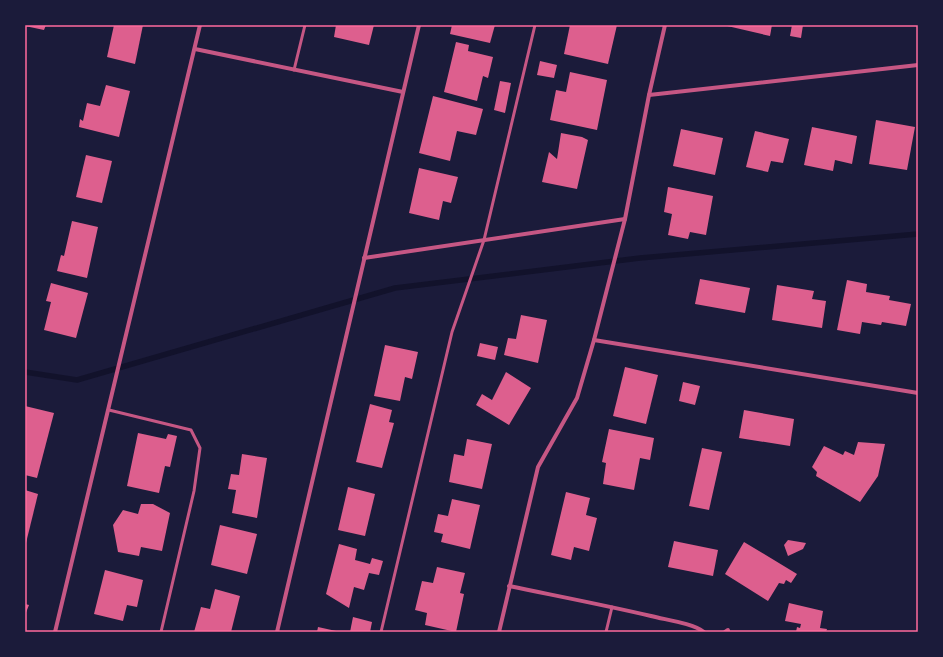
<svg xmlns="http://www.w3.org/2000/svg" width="943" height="657" font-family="Overpass,sans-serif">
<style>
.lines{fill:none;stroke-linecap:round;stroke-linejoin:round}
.stream{stroke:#12122b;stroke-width:5.5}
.building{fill:#dd5f8e}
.service{stroke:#c65784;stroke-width:3}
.minor{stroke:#c65784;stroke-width:4}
.neatline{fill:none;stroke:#ff6b9d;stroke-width:1.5}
</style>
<rect width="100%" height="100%" fill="#1b1b3a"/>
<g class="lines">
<polyline class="stream" points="25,372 77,380 395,288 640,258 918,234"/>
</g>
<g class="building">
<polygon points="25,25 46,25 44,30 25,26"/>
<polygon points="114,25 143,25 135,64 107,57"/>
<polygon points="336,25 374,25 369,45 334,37"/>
<polygon points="452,25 495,25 490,43 450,34"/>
<polygon points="570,25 617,25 608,64 564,54"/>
<polygon points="723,25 772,25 770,36"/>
<polygon points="792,25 803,25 801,38 790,36"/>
<polygon points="456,42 469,45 468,51 493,57 488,78 483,76 477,101 444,92"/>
<polygon points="540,61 557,65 554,78 537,75"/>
<polygon points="570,72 607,80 597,130 550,120 556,90 566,92"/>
<polygon points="500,81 511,83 505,113 494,110"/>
<polygon points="106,85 130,91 119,137 79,127 80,119 83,121 87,103 100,106"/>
<polygon points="433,96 483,109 476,135 457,131 450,161 419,153"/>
<polygon points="876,120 915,127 907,170 869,164"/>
<polygon points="812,127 857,136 852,164 835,160 833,171 804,165"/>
<polygon points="681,129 723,138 715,175 673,166"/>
<polygon points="755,131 789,139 783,163 771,161 768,172 746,167"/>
<polygon points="561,133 582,137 588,140 577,189 542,182 549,152 557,159"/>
<polygon points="86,155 112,161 102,203 76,197"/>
<polygon points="419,168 458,177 451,203 443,201 439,220 409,213"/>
<polygon points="668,187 713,196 706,235 690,232 688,239 668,235 672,214 664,212"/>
<polygon points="72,221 98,227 87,278 57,271 61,255 64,256"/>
<polygon points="700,279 750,288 745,313 695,304"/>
<polygon points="847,280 867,284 866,292 890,296 889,300 911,304 906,326 882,322 881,325 862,322 860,334 837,330"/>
<polygon points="51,283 88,293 76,338 44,330 51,302 46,301"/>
<polygon points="777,285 814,291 812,299 826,301 822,328 772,320"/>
<polygon points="521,315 547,320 538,363 504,355 508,338 516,339"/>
<polygon points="480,343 498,347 495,360 477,356"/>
<polygon points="385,345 418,352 412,379 405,377 400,401 374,396"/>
<polygon points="625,367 658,375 646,424 613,416"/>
<polygon points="506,372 531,388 509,425 476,405 482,394 492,400"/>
<polygon points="683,382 700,386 695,405 679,401"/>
<polygon points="370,404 392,410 389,422 394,423 382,468 356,462"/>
<polygon points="25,406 54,413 37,478 25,475"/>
<polygon points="744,410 794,419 790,446 739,438"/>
<polygon points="609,429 654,438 650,460 640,458 634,490 603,484 606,463 602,462"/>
<polygon points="138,433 166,439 168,434 177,436 170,467 165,466 159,493 127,486"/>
<polygon points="467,439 492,444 482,489 449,482 454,454 464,456"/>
<polygon points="858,442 885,444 878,476 860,502 816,476 817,472 812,467 824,446 843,455 845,451 854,455"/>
<polygon points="702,448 722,452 709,510 689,506"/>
<polygon points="242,454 267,458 257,518 232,513 236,490 228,489 231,474 239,475"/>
<polygon points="348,487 375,494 365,536 338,530"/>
<polygon points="25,490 38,494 26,543 25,543"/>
<polygon points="566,492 590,498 586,515 597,518 589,551 574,547 571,560 551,555"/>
<polygon points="452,499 480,505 470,549 441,542 443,534 434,532 438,514 448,516"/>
<polygon points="141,504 153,504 170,513 162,551 141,547 139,556 118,552 113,525 123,510 138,514"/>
<polygon points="220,525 257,534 247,574 211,565"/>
<polygon points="788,540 806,543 803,549 788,556 784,545"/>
<polygon points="674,541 718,550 713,576 668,567"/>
<polygon points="744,542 797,574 791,583 786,580 784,584 779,583 768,601 725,574"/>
<polygon points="339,544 357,549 355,560 370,564 372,558 383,561 379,575 369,573 364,590 354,587 349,608 326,594"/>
<polygon points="437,567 465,573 460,593 464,594 456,632 425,625 427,613 415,610 422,581 433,583"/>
<polygon points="105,570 143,580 137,607 127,605 123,621 94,614"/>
<polygon points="215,589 240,596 231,632 194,632 201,607 210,609"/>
<polygon points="789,603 823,611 820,628 827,629 826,632 796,632 797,627 800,628 801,624 785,621"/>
<polygon points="25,604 29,605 25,615"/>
<polygon points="353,617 372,622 370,632 350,632"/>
<polygon points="318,627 336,631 336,632 317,632"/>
</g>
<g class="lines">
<g class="service">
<polyline points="294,70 305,25"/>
<polyline points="109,410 191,430 200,448 194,491 161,632"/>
<polyline points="381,632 452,332 484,240 535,25"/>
<polyline points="606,632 612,607"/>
</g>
<g class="minor">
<polyline points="195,49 403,92"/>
<polyline points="649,95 918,65"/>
<polyline points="364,258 625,219"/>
<polyline points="594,340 918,393"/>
<path d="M509,586c48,10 95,19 142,30 15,4 41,7 53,16"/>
<polyline points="55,632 200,25"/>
<polyline points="277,632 419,25"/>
<polyline points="499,632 538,467 577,398 594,340 625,219 649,95 665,25"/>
<polyline points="725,632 728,630"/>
</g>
</g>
<rect width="943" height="657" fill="none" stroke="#1b1b3a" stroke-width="52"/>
<rect x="26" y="26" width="891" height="605" class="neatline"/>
</svg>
